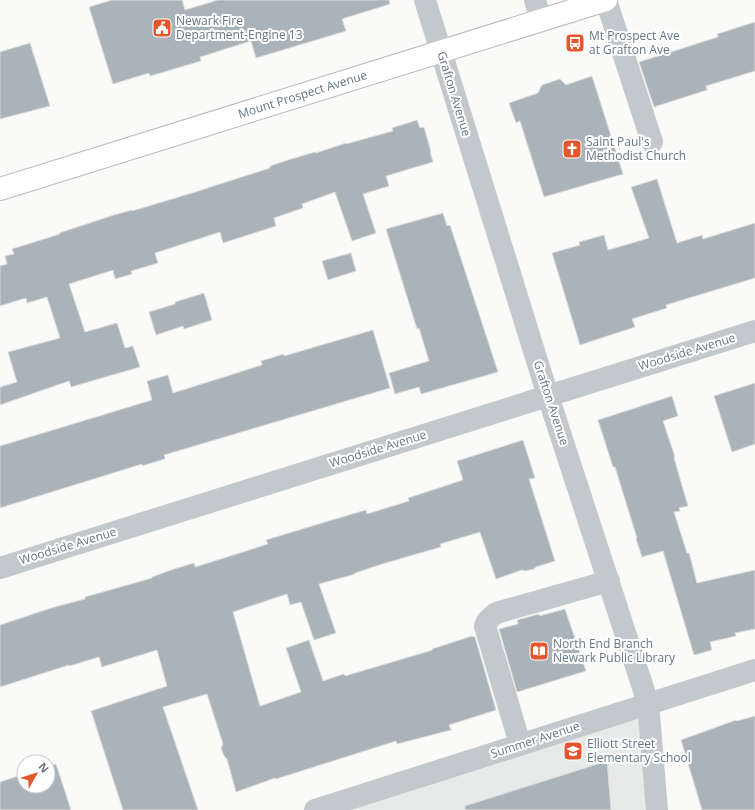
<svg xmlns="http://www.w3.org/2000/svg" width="755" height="810" font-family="'Open Sans',sans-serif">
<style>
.built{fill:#e8e9e9}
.building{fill:#aab3b9;stroke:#dcdcda}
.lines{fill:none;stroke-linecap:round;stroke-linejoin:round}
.major-casing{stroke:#b5babe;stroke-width:24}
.minor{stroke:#c3c8cc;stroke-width:22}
.major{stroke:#fff;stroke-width:22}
.labels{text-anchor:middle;stroke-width:4;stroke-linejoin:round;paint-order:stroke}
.poi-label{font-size:12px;fill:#657683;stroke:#fff;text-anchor:start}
.street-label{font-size:12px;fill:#657683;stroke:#fff}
</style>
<rect width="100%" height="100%" fill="#fafaf8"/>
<polygon class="built" points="643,705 651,810 356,810 356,797"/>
<g class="building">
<polygon points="112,0 182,0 185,10 218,0 389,0 390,4 342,19 346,31 256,58 251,41 200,57 201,61 150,76 149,73 113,84 89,7"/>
<polygon points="755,22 755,71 706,86 707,90 654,107 639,62 718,37 717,34"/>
<polygon points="30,43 50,106 0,119 0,52"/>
<polygon points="592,76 623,174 544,197 520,121 516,123 509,103 538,93 542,85 560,79 566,85"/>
<polygon points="417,120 420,128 424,127 431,152 430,152 433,162 386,176 389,186 363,194 376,233 352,241 335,192 302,204 303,208 274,218 276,226 223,243 220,232 155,253 158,263 131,271 132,274 115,279 113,270 69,284 85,332 117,323 125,348 133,346 140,367 71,387 69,381 0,405 0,387 17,382 8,352 60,338 47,297 27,303 26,298 0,306 0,266 7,264 5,256 14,254 12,249 60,234 59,233 114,215 132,210 132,211 192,193 270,168 270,166 288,160 315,152 316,153 346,143 346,144 393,131 392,128"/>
<polygon points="657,179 677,243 702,235 703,239 755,223 755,278 666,305 667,308 632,319 635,327 580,345 552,253 580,245 579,242 604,235 608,250 649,238 631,187"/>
<polygon points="443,213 447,226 450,225 498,372 421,394 419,387 395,394 389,373 429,361 419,328 417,329 386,229"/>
<polygon points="351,253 356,271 328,280 322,261"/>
<polygon points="204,293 212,320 184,329 183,326 156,335 149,312 175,304 175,302"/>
<polygon points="373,330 390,388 164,455 165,459 142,466 142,464 0,508 0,446 152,400 147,381 168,375 173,393 262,365 261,361 284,354 284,356"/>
<polygon points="755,383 755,444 732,452 714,396"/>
<polygon points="672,396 678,416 663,421 675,457 674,458 688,506 679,508 680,511 674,512 687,553 689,553 697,583 755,570 755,629 735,633 736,636 710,642 712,650 694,655 663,551 642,557 636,539 637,538 615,467 613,467 598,420"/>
<polygon points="523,440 535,478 529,479 555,561 536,567 534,569 525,571 522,570 496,579 480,532 440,544 441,547 382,564 355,573 355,574 319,584 336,633 314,640 301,602 290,605 287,594 233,612 260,706 301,692 286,648 309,640 323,681 344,674 345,676 433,650 432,649 472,636 473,637 475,637 496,710 449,725 451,730 397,744 396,741 276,779 275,778 236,792 227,759 224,756 221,748 223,744 207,694 163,707 198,810 123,810 91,711 167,686 157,650 102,667 99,657 69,666 69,665 0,687 0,625 51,608 85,599 85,597 152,578 152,577 171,570 194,563 195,567 224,558 268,544 266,540 312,526 366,510 367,514 409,501 408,498 463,480 457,461"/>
<polygon points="565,609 586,671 517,692 499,629 518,624 517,620 539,614 539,616"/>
<polygon points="755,716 755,810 702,810 681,740 736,720 737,721"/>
<polygon points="607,761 611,810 465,810 465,806"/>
<polygon points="56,764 71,810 0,810 0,782 24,774 24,786 48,786 48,767"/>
</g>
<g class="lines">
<defs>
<g id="major">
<path id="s1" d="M0,189l606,-189"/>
</g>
</defs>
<use href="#major" class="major-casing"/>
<g class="minor">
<polyline points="425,0 548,396 648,703 657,810"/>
<polyline points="535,0 541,21"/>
<polyline points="606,0 652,142"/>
<polyline points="0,568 755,331"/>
<polyline points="520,744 485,626 488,620 496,613 609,581"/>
<polyline points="315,810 755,670"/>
</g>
<use href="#major" class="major"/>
</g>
<defs>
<symbol id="civic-square" viewBox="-11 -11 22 22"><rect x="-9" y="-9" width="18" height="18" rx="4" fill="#e4572e" stroke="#fff"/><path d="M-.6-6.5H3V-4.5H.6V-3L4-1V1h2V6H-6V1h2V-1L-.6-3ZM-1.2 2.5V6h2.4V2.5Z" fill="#fff"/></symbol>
<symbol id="bus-square" viewBox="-11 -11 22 22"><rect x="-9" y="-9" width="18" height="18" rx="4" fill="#e4572e" stroke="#fff"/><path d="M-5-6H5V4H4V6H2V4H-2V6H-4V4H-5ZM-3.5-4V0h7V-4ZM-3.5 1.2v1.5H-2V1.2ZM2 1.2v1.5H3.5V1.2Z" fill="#fff"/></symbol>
<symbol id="church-square" viewBox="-11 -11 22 22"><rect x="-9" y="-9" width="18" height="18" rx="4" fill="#e4572e" stroke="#fff"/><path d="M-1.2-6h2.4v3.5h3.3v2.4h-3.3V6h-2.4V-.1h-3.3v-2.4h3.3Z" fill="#fff"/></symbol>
<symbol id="library-square" viewBox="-11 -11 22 22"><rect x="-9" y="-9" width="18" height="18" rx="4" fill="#e4572e" stroke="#fff"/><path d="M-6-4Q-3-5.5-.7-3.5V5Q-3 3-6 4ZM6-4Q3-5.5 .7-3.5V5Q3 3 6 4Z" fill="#fff"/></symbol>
<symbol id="school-square" viewBox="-11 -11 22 22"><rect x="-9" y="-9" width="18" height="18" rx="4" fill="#e4572e" stroke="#fff"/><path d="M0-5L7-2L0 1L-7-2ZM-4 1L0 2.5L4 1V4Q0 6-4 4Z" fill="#fff"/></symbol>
</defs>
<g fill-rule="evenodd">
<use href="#civic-square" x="151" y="17" width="22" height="22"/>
<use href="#bus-square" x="564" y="32" width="22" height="22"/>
<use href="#church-square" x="561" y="138" width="22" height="22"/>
<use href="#library-square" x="528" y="640" width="22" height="22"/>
<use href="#school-square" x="562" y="740" width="22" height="22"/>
</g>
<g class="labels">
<g class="poi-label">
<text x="176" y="25">Newark Fire<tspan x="176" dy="14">Department-Engine 13</tspan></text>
<text x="589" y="40">Mt Prospect Ave<tspan x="589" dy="14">at Grafton Ave</tspan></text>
<text x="586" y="146">Saint Paul's<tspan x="586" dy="14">Methodist Church</tspan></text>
<text x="553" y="648">North End Branch<tspan x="553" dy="14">Newark Public Library</tspan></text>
<text x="587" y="748">Elliott Street<tspan x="587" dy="14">Elementary School</tspan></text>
</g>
<g class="street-label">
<text transform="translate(454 94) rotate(73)" y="4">Grafton Avenue</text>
<text dy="4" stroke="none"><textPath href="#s1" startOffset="317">Mount Prospect Avenue</textPath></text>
<text transform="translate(687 352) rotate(-17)" y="4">Woodside Avenue</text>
<text transform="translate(551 403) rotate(72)" y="4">Grafton Avenue</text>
<text transform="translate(378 449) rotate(-17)" y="4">Woodside Avenue</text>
<text transform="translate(68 546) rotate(-17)" y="4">Woodside Avenue</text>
<text transform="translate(535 740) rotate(-18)" y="4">Summer Avenue</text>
</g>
</g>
<g transform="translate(36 774) rotate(51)"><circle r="19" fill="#ffffff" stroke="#c1c8cd"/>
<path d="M0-3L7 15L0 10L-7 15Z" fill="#e4572e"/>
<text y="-6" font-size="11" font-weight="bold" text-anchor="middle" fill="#657683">N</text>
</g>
</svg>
